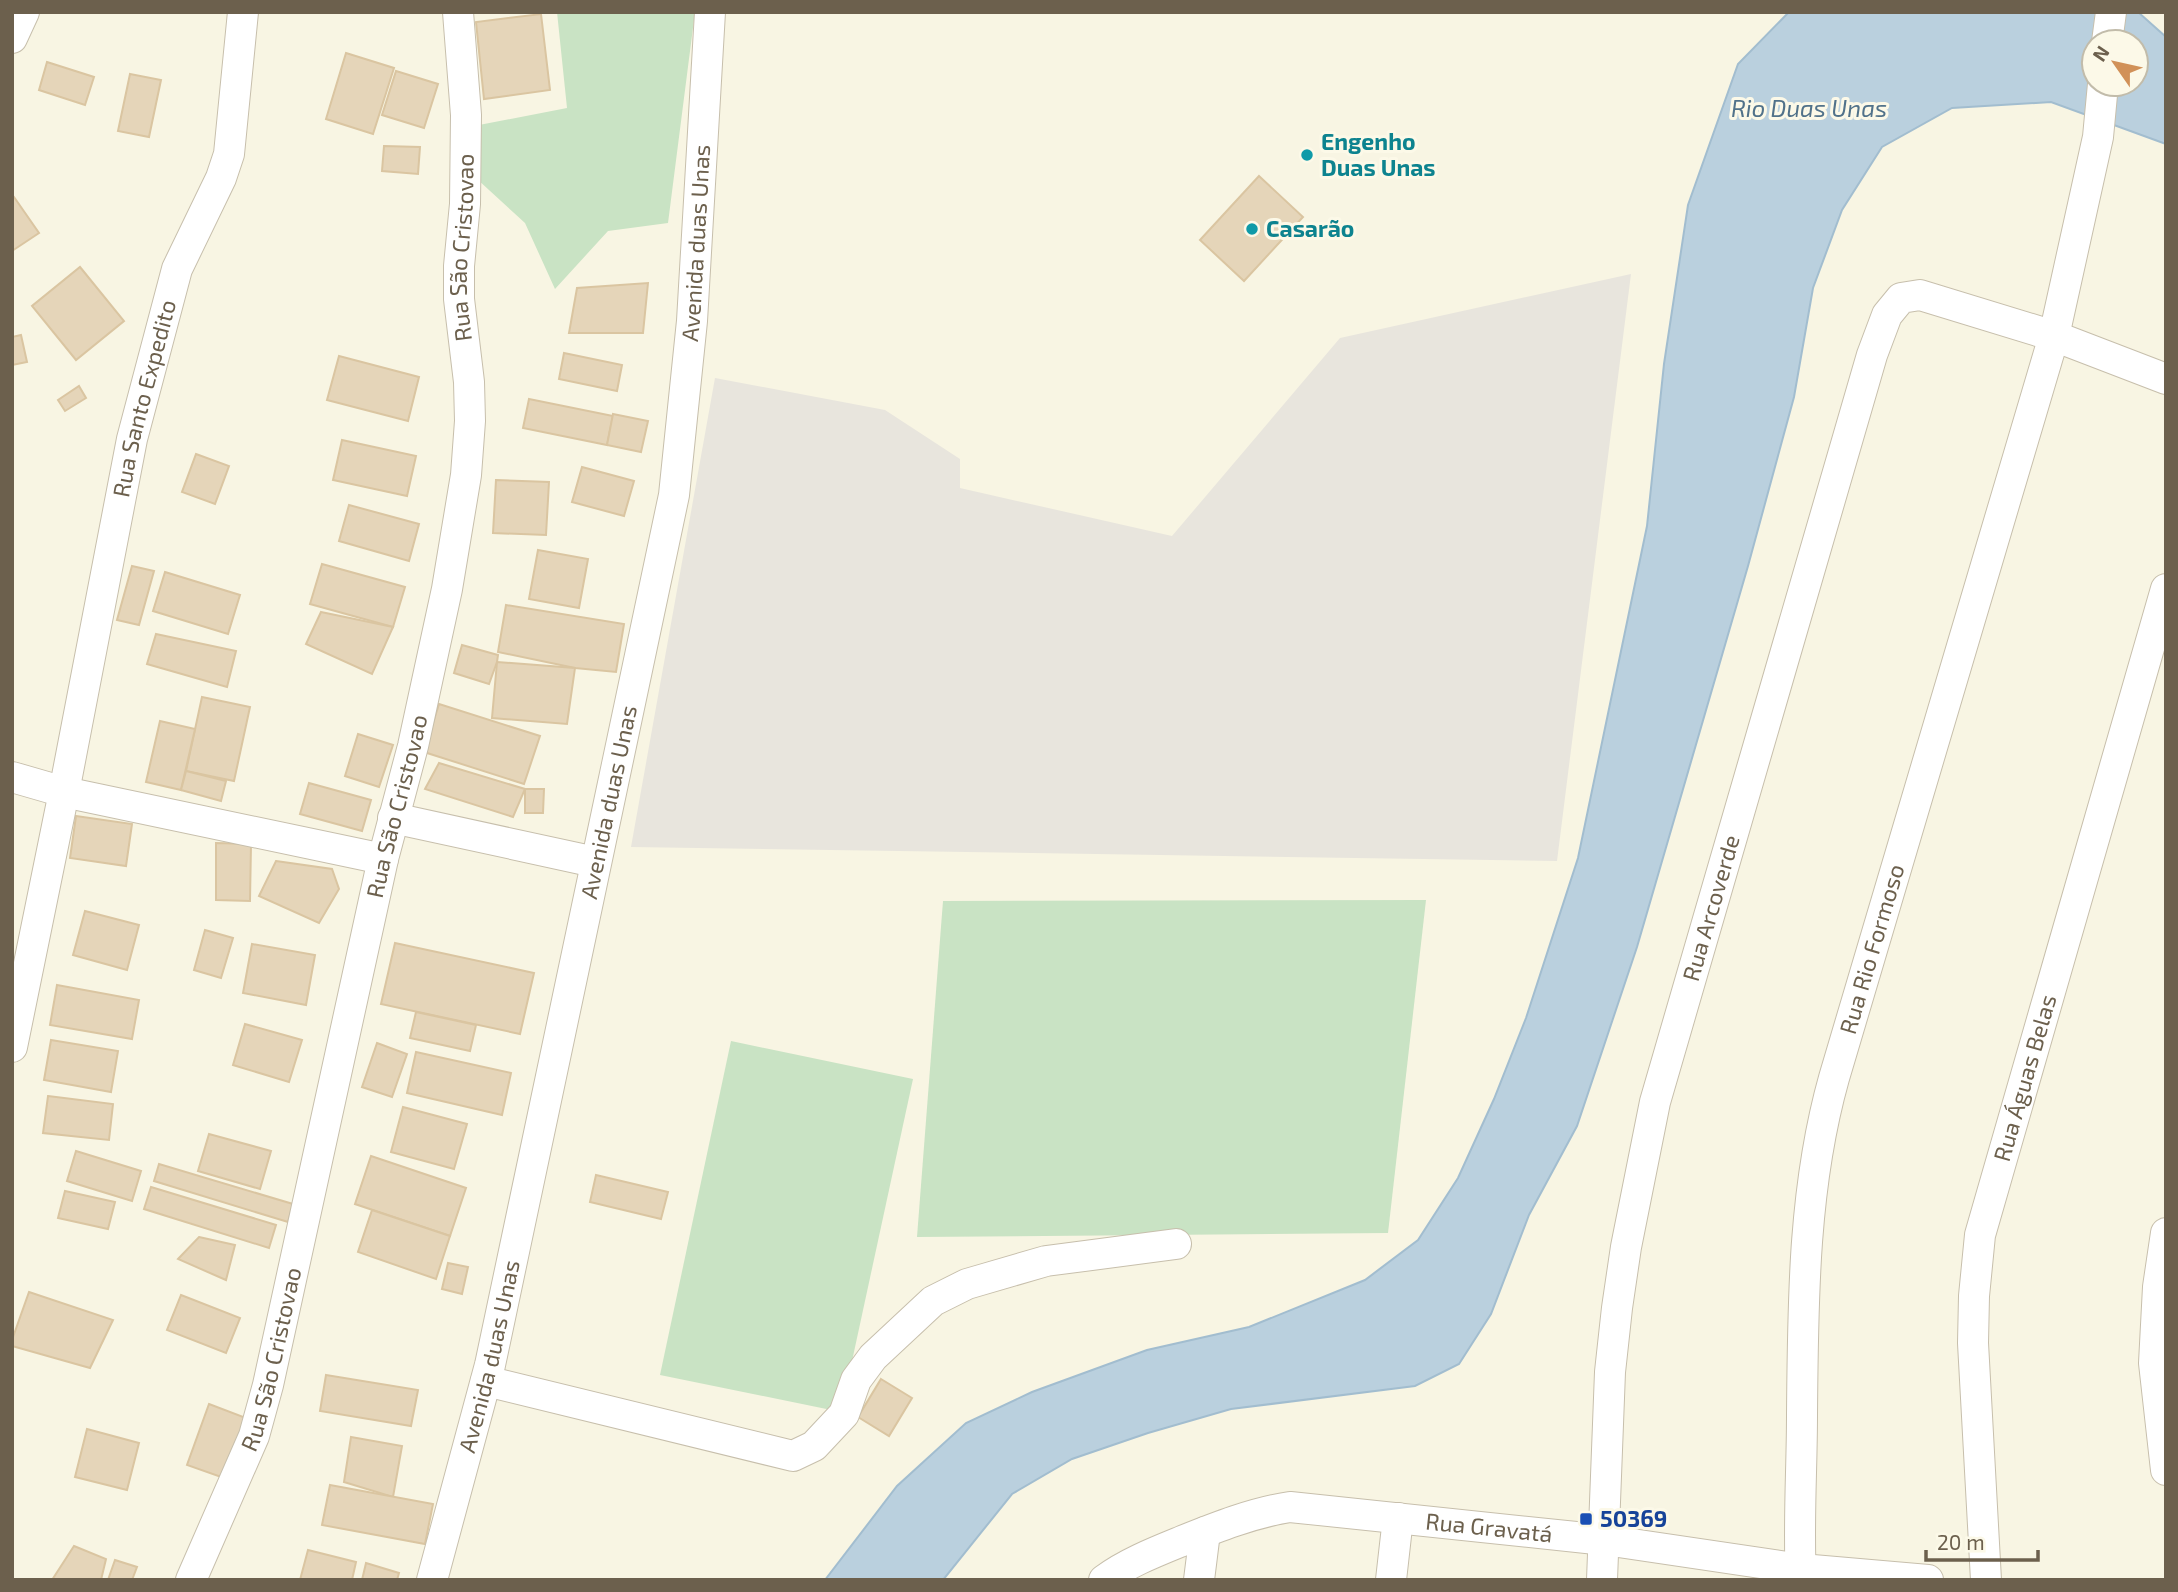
<svg xmlns="http://www.w3.org/2000/svg" width="2178" height="1592" font-family="'Exo 2',sans-serif">
<style>
.industrial{fill:#e8e5dd}
.green{fill:#c9e3c4}
.water{fill:#bad0de;stroke:#a2bdcf;stroke-width:2;fill-rule:evenodd}
.building{fill:#e5d5b9;stroke:#dac5a1;stroke-width:2}
.lines{fill:none;stroke-linecap:round;stroke-linejoin:round}
.street-casing{stroke:#c7bfac;stroke-width:32}
.street{stroke:#fff;stroke-width:30}
.culture-dot{fill:#0f9aa8;stroke:#fcf9e8;stroke-width:2.5}
.transit-dot{fill:#1a4fb4;stroke:#fcf9e8;stroke-width:2.5}
.labels{text-anchor:middle;stroke-width:6;stroke-linejoin:round;paint-order:stroke}
.culture-label{font-size:23px;font-weight:bold;fill:#0d838f;stroke:#fcf9e8;text-anchor:start}
.street-label{font-size:23px;fill:#6c604d;stroke:#fcf9e8}
.transit-label{font-size:23px;font-weight:bold;fill:#164399;stroke:#fcf9e8;text-anchor:start}
.water-label{font-size:24px;font-style:italic;fill:#51728a;stroke:#fcf9e8}
</style>
<rect width="100%" height="100%" fill="#f8f5e3"/>
<polygon class="industrial" points="1631,274 1557,861 631,847 715,378 885,410 960,459 960,488 1172,536 1340,338"/>
<g class="green">
<polygon points="557,12 695,12 668,223 608,231 555,289 525,223 477,179 479,125 567,108"/>
<polygon points="1426,900 1388,1233 917,1237 943,901"/>
<polygon points="731,1041 913,1079 841,1412 660,1375"/>
</g>
<path class="water" d="M1789,12h349l28,25v107l-115,-42 -99,6 -70,39 -40,63 -29,78 -19,109 -46,169 -111,381 -60,179 -48,89 -38,99 -32,50 -44,22 -184,23 -83,24 -76,26 -60,35 -69,86h-118l72,-94 69,-63 66,-31 115,-42 102,-23 116,-47 53,-40 40,-62 36,-79 32,-81 52,-160 69,-332 17,-162 24,-159 50,-141zM2094,42h42v42h-42z"/>
<g class="building">
<polygon points="541,14 550,90 484,99 476,22"/>
<polygon points="346,53 394,68 373,134 326,119"/>
<polygon points="47,62 94,77 85,105 39,90"/>
<polygon points="396,71 438,84 424,128 382,115"/>
<polygon points="130,74 161,80 149,137 118,131"/>
<polygon points="384,146 420,147 418,174 382,171"/>
<polygon points="1259,176 1303,217 1244,281 1200,240"/>
<polygon points="14,197 39,233 12,251 12,198"/>
<polygon points="80,267 124,321 76,360 32,306"/>
<polygon points="648,283 643,333 569,333 577,288"/>
<polygon points="21,335 27,362 12,365 12,337"/>
<polygon points="564,353 622,365 617,391 559,379"/>
<polygon points="339,356 419,377 408,421 327,400"/>
<polygon points="79,386 86,398 65,411 58,400"/>
<polygon points="529,399 613,416 607,445 523,428"/>
<polygon points="613,414 648,421 641,452 607,445"/>
<polygon points="342,440 416,456 407,496 333,480"/>
<polygon points="196,454 229,466 215,504 182,492"/>
<polygon points="582,467 634,481 624,516 572,502"/>
<polygon points="496,480 549,482 546,535 493,533"/>
<polygon points="349,505 419,524 409,561 339,541"/>
<polygon points="538,550 588,559 579,608 529,599"/>
<polygon points="322,564 405,587 393,627 310,604"/>
<polygon points="132,566 154,571 139,625 117,620"/>
<polygon points="165,572 240,595 228,634 153,611"/>
<polygon points="506,605 624,624 616,672 575,668 498,652"/>
<polygon points="321,612 393,627 372,674 306,644"/>
<polygon points="156,634 236,651 227,687 147,664"/>
<polygon points="462,645 498,655 497,662 489,684 454,673"/>
<polygon points="497,662 575,668 567,724 492,718"/>
<polygon points="202,697 250,707 234,781 186,771"/>
<polygon points="439,704 540,736 524,784 424,752"/>
<polygon points="160,721 195,729 181,790 146,782"/>
<polygon points="358,734 393,745 379,787 345,776"/>
<polygon points="439,763 525,789 513,817 425,789"/>
<polygon points="186,771 226,781 221,801 181,790"/>
<polygon points="309,783 371,800 362,831 300,814"/>
<polygon points="525,789 544,789 543,813 525,813"/>
<polygon points="76,816 132,824 126,866 70,858"/>
<polygon points="216,843 251,844 250,901 216,900"/>
<polygon points="276,861 332,869 339,889 319,923 259,896"/>
<polygon points="85,911 139,925 127,970 73,955"/>
<polygon points="205,930 233,938 221,978 194,970"/>
<polygon points="395,943 534,973 520,1034 381,1004"/>
<polygon points="252,944 315,955 306,1005 243,993"/>
<polygon points="57,985 139,1000 132,1039 50,1025"/>
<polygon points="416,1012 476,1025 470,1051 410,1038"/>
<polygon points="245,1024 302,1040 289,1082 233,1065"/>
<polygon points="51,1040 118,1051 111,1092 44,1080"/>
<polygon points="377,1043 407,1054 392,1097 362,1087"/>
<polygon points="416,1052 511,1073 502,1115 407,1093"/>
<polygon points="48,1096 113,1104 109,1140 43,1133"/>
<polygon points="403,1107 467,1124 454,1169 391,1152"/>
<polygon points="209,1134 271,1151 260,1189 198,1171"/>
<polygon points="76,1151 141,1171 132,1201 67,1181"/>
<polygon points="371,1156 466,1188 450,1236 355,1204"/>
<polygon points="159,1164 293,1204 288,1222 154,1181"/>
<polygon points="596,1175 668,1192 661,1219 590,1202"/>
<polygon points="151,1187 276,1225 269,1248 144,1209"/>
<polygon points="65,1191 115,1202 108,1229 58,1218"/>
<polygon points="372,1210 450,1236 436,1279 358,1252"/>
<polygon points="199,1237 235,1245 226,1280 178,1259"/>
<polygon points="448,1263 468,1267 462,1294 442,1289"/>
<polygon points="29,1292 113,1320 90,1368 12,1346 12,1340"/>
<polygon points="181,1295 240,1318 226,1353 167,1330"/>
<polygon points="326,1375 418,1390 411,1426 320,1411"/>
<polygon points="881,1379 912,1398 889,1436 858,1417"/>
<polygon points="209,1404 246,1418 224,1478 187,1465"/>
<polygon points="87,1429 139,1443 127,1490 75,1477"/>
<polygon points="351,1437 402,1446 393,1497 344,1482"/>
<polygon points="330,1485 433,1504 425,1544 322,1525"/>
<polygon points="74,1546 106,1559 101,1580 52,1580"/>
<polygon points="308,1550 356,1562 352,1580 300,1580"/>
<polygon points="115,1560 137,1567 132,1580 108,1580"/>
<polygon points="366,1563 399,1573 397,1580 362,1580"/>
</g>
<g class="lines">
<defs>
<g id="street">
<polyline points="12,38 24,12"/>
<polyline points="2107,42 2111,12"/>
<polyline points="12,777 64,792 383,859"/>
<polyline points="393,818 595,862"/>
<path id="s1" d="M12,1047l52,-255 68,-353 45,-170 44,-91 8,-24 14,-142"/>
<polyline points="2166,1233 2158,1287 2154,1363 2166,1470"/>
<polyline points="486,1381 793,1456 814,1446 844,1414 856,1380 873,1357 933,1301 967,1284 1046,1261 1176,1244"/>
<path id="s2" d="M191,1580l63,-144 14,-51 115,-526 30,-113 34,-157 19,-114 4,-54 -1,-39 -10,-83v-33l6,-62 1,-89 -8,-103"/>
<path id="s3" d="M432,1580l58,-215 184,-870 18,-174 18,-309"/>
<path id="s4" d="M1104,1580c23,-17 51,-28 78,-39 35,-14 70,-28 108,-34l315,33 196,29 127,11"/>
<polyline points="1199,1580 1205,1532"/>
<polyline points="1391,1580 1398,1518"/>
<path id="s5" d="M1602,1580l8,-208 7,-64 9,-61 29,-145 217,-747 15,-40 14,-17 19,-3 134,41 112,43"/>
<path id="s6" d="M1801,1580c-3,-55 1,-110 1,-165 1,-113 1,-227 32,-337l220,-742 44,-199 5,-53"/>
<path id="s7" d="M1986,1580l-13,-237 1,-47 6,-61 186,-646"/>
</g>
</defs>
<use href="#street" class="street-casing"/>
<use href="#street" class="street"/>
</g>
<g class="culture-dot">
<circle cx="1307" cy="155" r="7"/>
<circle cx="1252" cy="229" r="7"/>
</g>
<rect class="transit-dot" x="1579" y="1512" width="14" height="14" rx="3.5"/>
<g class="labels">
<g class="culture-label">
<text x="1321" y="150">Engenho<tspan x="1321" dy="26">Duas Unas</tspan></text>
<text x="1266" y="237">Casarão</text>
</g>
<g class="street-label">
<text dy="8" stroke="none"><textPath href="#s3" startOffset="1365">Avenida duas Unas</textPath></text>
<text dy="8" stroke="none"><textPath href="#s2" startOffset="1370">Rua São Cristovao</textPath></text>
<text dy="8" stroke="none"><textPath href="#s1" startOffset="662">Rua Santo Expedito</textPath></text>
<text dy="8" stroke="none"><textPath href="#s3" startOffset="798">Avenida duas Unas</textPath></text>
<text dy="8" stroke="none"><textPath href="#s2" startOffset="803">Rua São Cristovao</textPath></text>
<text dy="8" stroke="none"><textPath href="#s5" startOffset="684">Rua Arcoverde</textPath></text>
<text dy="8" stroke="none"><textPath href="#s6" startOffset="639">Rua Rio Formoso</textPath></text>
<text dy="8" stroke="none"><textPath href="#s7" startOffset="509">Rua Águas Belas</textPath></text>
<text dy="8" stroke="none"><textPath href="#s3" startOffset="231">Avenida duas Unas</textPath></text>
<text dy="8" stroke="none"><textPath href="#s2" startOffset="236">Rua São Cristovao</textPath></text>
<text dy="8" stroke="none"><textPath href="#s4" startOffset="401">Rua Gravatá</textPath></text>
</g>
<g class="transit-label">
<text x="1600" y="1527">50369</text>
</g>
<g class="water-label">
<text x="1809" y="117">Rio Duas Unas</text>
</g>
</g>
<rect width="2178" height="1592" fill="none" stroke="#6c604d" stroke-width="28"/>
<g transform="translate(2115 63) rotate(304)"><circle r="33" fill="#fcf9e8" stroke="#c2bcaa" stroke-width="2"/>
<path d="M0-5L12 26L0 18L-12 26Z" fill="#d19158"/>
<text y="-10" font-size="19" font-weight="bold" text-anchor="middle" fill="#6c604d">N</text>
</g>
<path d="M1926 1550v10h112v-10" fill="none" stroke="#6c604d" stroke-width="3.5"/>
<text x="1937" y="1550" font-size="21" fill="#6c604d" stroke="#fcf9e8" stroke-width="5" paint-order="stroke">20 m</text>
</svg>
